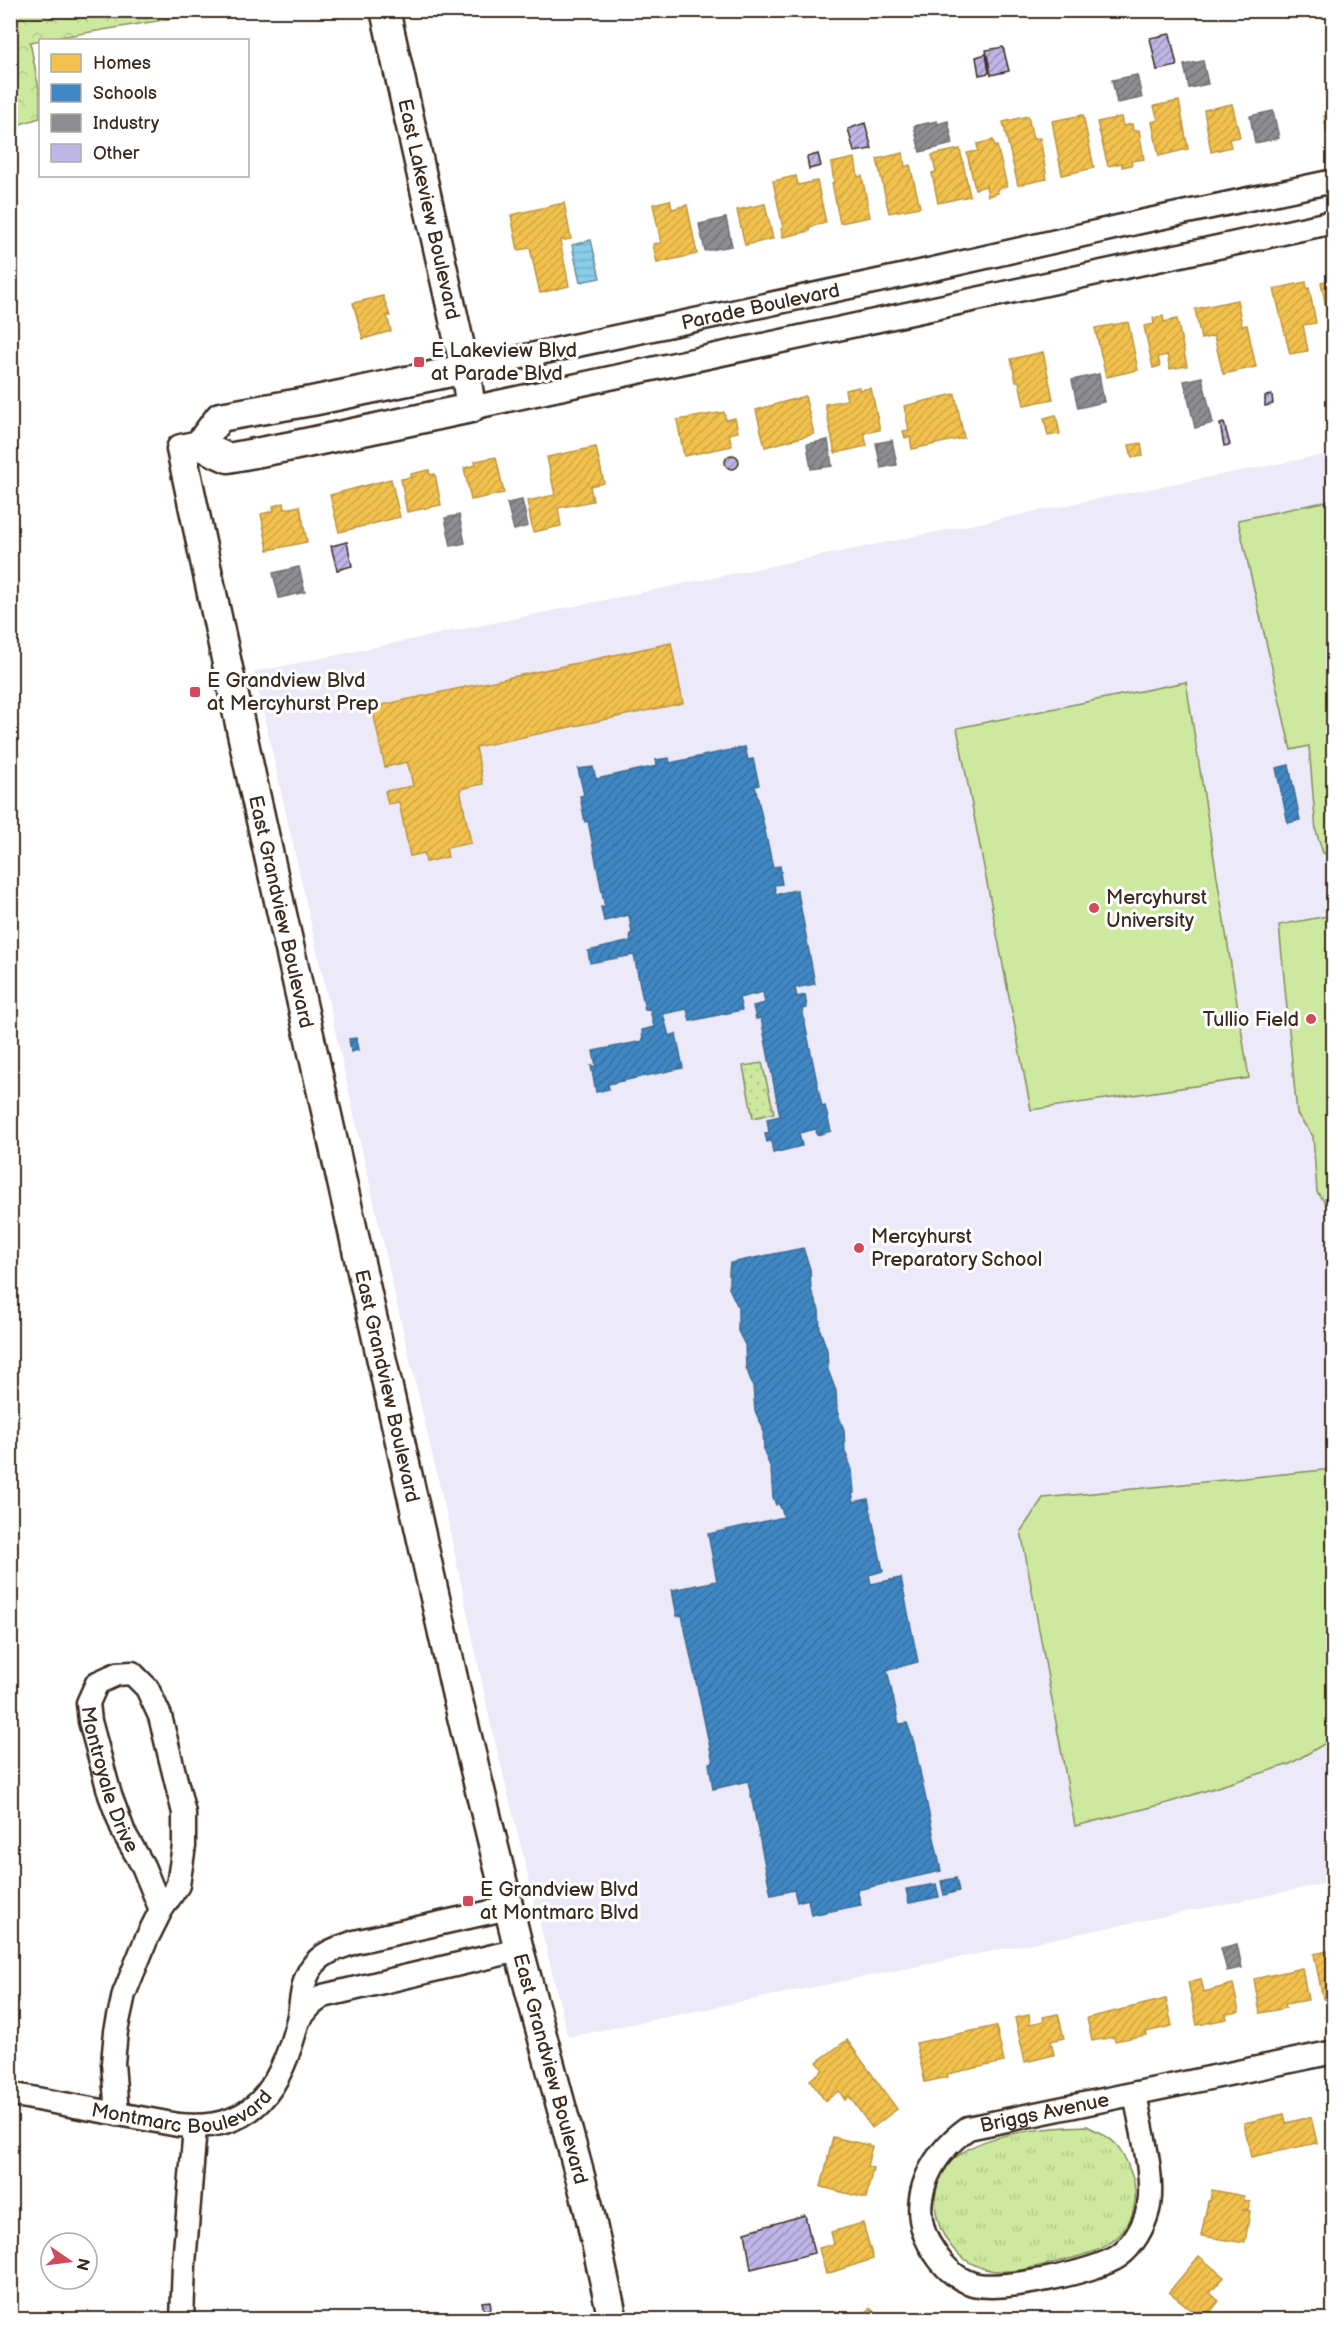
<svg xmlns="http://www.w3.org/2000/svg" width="1344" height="2330" font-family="'Balsamiq Sans',sans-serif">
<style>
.built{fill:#ece9f8}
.grass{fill:url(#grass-tufts);stroke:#848a5e;stroke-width:1.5}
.forest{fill:url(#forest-crowns);stroke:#848a5e;stroke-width:1.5}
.park{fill:url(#park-dots);stroke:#848a5e;stroke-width:1.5}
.pitch{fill:#cce99f;stroke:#848a5e;stroke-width:1.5}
.water{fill:url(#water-rules);stroke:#6a8c98;stroke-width:1.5}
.homes{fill:url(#homes-hatch);stroke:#bb9440;stroke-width:1.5}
.schools{fill:url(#schools-hatch);stroke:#3e6c93;stroke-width:1.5}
.industry{fill:url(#industry-hatch);stroke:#746f6f;stroke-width:1.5}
.building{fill:url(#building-hatch);stroke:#3b2a1e;stroke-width:1.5}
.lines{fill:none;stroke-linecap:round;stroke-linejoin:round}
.minor-casing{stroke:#3b2a1e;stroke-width:27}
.tertiary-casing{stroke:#3b2a1e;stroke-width:33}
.minor{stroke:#fff;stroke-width:22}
.tertiary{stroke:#fff;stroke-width:28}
.poi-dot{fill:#d1495b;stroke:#fff;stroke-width:2}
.labels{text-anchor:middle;stroke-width:6;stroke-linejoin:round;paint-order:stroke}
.street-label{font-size:20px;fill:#3b2a1e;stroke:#fff}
.poi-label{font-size:20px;fill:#3b2a1e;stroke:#fff;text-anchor:start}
</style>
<defs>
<pattern id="grass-tufts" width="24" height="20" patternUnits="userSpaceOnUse" patternTransform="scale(1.5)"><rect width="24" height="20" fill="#cce99f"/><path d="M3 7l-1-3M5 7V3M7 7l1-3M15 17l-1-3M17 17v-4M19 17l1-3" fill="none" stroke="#b0c888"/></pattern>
<pattern id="forest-crowns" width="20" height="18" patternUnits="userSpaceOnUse" patternTransform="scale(1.5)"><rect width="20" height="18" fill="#cce99f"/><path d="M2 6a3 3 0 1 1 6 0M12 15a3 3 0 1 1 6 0" fill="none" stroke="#b0c888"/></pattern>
<pattern id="park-dots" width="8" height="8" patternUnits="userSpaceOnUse" patternTransform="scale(1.5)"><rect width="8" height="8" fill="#cce99f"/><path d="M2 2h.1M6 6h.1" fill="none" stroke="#b0c888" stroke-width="1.8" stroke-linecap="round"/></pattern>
<pattern id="water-rules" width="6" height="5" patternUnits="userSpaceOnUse" patternTransform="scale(1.5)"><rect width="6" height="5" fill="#89cdea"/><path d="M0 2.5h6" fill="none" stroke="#77b0c8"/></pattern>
<pattern id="homes-hatch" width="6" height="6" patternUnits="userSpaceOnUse" patternTransform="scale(1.5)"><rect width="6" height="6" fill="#f2c14e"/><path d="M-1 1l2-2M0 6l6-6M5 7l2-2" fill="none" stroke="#d0a644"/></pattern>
<pattern id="schools-hatch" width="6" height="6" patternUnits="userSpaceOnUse" patternTransform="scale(1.5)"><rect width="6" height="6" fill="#3f88c5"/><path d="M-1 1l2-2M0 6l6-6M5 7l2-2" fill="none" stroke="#366f9f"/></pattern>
<pattern id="industry-hatch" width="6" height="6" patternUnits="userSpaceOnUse" patternTransform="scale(1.5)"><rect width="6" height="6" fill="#8d8d92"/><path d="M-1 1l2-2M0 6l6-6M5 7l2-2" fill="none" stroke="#747377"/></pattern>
<pattern id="building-hatch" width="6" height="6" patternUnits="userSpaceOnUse" patternTransform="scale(1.5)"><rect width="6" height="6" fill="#beb6e7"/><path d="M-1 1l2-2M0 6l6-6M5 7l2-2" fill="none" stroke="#9c94bb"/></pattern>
</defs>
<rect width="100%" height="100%" fill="#fff"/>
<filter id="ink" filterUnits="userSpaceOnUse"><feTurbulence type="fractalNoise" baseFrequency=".0167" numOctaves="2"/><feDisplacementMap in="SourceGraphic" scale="12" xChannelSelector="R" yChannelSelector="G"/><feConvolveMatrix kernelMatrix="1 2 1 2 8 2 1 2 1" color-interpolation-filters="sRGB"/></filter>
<g filter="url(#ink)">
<polygon class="built" points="1333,453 1333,1882 568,2037 491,1725 447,1517 399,1313 254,672 1097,499"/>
<path class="grass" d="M1087,2126c27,13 34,18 44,47 6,16 6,29 0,44 -14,34 -47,38 -79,46 -21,5 -46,12 -67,6 -51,-14 -70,-87 -22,-117 30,-20 88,-25 124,-26z"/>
<polygon class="forest" points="11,10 211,10 212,12 30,42 40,94 40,118 11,127"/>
<polygon class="park" points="762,1063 774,1113 753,1118 743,1066"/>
<g class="pitch">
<polygon points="1333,500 1334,500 1333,855 1323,853 1316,831 1309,746 1291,750 1238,520"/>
<polygon points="1186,682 1249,1078 1031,1110 957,728"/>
<polygon points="1327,916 1334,920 1333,1212 1317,1192 1313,1136 1297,1114 1279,925"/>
<polygon points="1333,1469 1334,1734 1331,1740 1290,1764 1164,1804 1075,1826 1021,1531 1043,1498"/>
</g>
<polygon class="water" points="591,240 600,278 580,282 572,245"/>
<g class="homes">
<polygon points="1179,101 1188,149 1159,156 1152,122 1158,120 1154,106"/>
<polygon points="1334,101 1334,131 1327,133 1324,116 1332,115 1329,102"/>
<polygon points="1232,104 1240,137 1229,139 1231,147 1211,152 1204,110"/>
<polygon points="1083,115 1094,168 1062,175 1052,121"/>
<polygon points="1028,116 1033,139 1040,138 1047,179 1018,185 1003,122"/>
<polygon points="1121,117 1123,126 1132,124 1133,131 1139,130 1144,159 1131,161 1132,165 1122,167 1122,163 1108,166 1097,122"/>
<polygon points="993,140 995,147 997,146 1007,186 997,189 998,193 988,196 986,186 975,189 967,153 978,151 977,144"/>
<polygon points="960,149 970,196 938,203 932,173 936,172 932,155"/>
<polygon points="903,153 905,167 910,165 920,207 889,213 877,159"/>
<polygon points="855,158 858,177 862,176 870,217 840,223 832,183 834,182 831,163"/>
<polygon points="796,176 798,185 817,181 826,223 809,227 810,231 783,237 781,229 783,228 773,181"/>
<polygon points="670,200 672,209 687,205 697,254 657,263 653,244 661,243 653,204"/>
<polygon points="564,203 571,239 560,241 569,286 540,293 530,248 518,250 511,215"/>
<polygon points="765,204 773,239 745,245 737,210"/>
<polygon points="1334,279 1334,310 1327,312 1321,282"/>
<polygon points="1306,282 1307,289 1309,288 1316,323 1303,325 1308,351 1290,354 1274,289"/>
<polygon points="383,296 390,316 387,316 391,331 363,339 353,303"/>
<polygon points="1237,300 1242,326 1247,325 1256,367 1223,374 1214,336 1201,339 1195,309"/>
<polygon points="1163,316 1164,322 1177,319 1187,366 1170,369 1167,355 1158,357 1160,366 1153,368 1144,326 1154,324 1153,318"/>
<polygon points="1128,322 1138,370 1106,377 1095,328"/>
<polygon points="1043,352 1053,399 1024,405 1019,381 1016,381 1011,359"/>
<polygon points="859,387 859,390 871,388 880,430 864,433 867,446 835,453 825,404 847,400 845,390"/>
<polygon points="955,394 964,438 912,449 910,437 905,438 903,431 909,430 904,406"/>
<polygon points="805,396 814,434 765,447 756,410"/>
<polygon points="724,412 726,420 735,418 738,432 729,434 732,446 684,456 677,420"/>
<polygon points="1056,415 1060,434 1048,436 1044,418"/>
<polygon points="1141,443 1143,456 1132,458 1129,445"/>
<polygon points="596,447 604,483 590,486 593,501 558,508 561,526 533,532 527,501 555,495 547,457"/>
<polygon points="496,457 504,493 471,500 464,468 476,465 475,461"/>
<polygon points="429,470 430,475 435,474 441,505 407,512 401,479 412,477 411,474"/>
<polygon points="391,479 400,517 339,532 330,495"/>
<polygon points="284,503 285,509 300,506 307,542 268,550 261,514 274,511 273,506"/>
<polygon points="671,643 683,703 476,747 483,784 460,789 471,843 446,848 448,857 426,862 424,853 410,856 399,802 388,804 385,791 413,786 410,771 407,762 385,767 372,707"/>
<polygon points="1328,1951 1331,1965 1334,1965 1334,1997 1323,1999 1314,1954"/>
<polygon points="1302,1968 1308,2000 1285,2004 1286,2008 1260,2013 1254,1979"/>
<polygon points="1201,1979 1204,1992 1233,1984 1239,2012 1226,2014 1227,2019 1197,2025 1188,1982"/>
<polygon points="1166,1999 1172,2026 1146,2032 1147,2035 1115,2041 1114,2037 1092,2041 1087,2018"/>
<polygon points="1058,2014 1064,2038 1051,2041 1054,2055 1025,2062 1015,2018 1029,2015 1030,2024 1044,2021 1043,2017"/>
<polygon points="996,2026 1004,2062 947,2074 948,2077 925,2082 916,2043"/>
<polygon points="847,2040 897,2109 872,2128 849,2096 845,2100 839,2091 825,2101 810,2080 823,2070 817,2062"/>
<polygon points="1284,2114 1286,2123 1311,2117 1317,2143 1251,2157 1244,2123"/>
<polygon points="833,2137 872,2146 867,2166 873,2168 866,2198 821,2187"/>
<polygon points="1212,2190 1244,2196 1244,2200 1250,2202 1248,2209 1242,2210 1250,2211 1245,2243 1201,2236 1208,2201 1210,2201"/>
<polygon points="863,2223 873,2259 826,2274 819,2248 834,2244 831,2232"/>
<polygon points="1199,2256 1224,2277 1210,2293 1219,2301 1204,2320 1169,2292"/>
<polygon points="869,2308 890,2320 863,2320"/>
<polygon points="1150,2311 1154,2320 1114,2320 1128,2314 1131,2319"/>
</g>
<g class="schools">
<polygon points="745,747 748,760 753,759 759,785 755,786 773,867 780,866 781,872 780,873 782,884 774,885 776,894 797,890 798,899 799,898 815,984 795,988 797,997 805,995 807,1008 802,1009 822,1107 825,1106 831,1131 817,1135 816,1129 799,1133 802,1146 773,1153 771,1140 767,1142 765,1134 769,1132 767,1119 780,1116 761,1018 756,1019 753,1006 765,1003 763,992 739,998 742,1010 690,1021 687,1009 663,1014 669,1036 676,1034 683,1068 608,1084 609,1089 596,1092 591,1066 596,1066 593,1051 643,1041 642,1030 654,1027 650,1009 645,1010 634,955 590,963 588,951 631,941 630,934 632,934 629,915 604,921 601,907 605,907 588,821 585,822 580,796 584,795 578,769 593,767 596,779 657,766 656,760 669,758 670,763"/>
<polygon points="1289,765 1300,820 1288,823 1276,768"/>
<polygon points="356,1038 358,1050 351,1052 349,1039"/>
<polygon points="803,1248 810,1269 811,1290 819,1310 820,1330 827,1350 828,1370 836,1391 837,1411 844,1430 845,1451 852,1470 854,1493 852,1493 854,1502 868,1499 883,1571 869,1575 871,1584 901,1578 918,1662 887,1670 899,1724 907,1723 914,1743 941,1871 857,1890 861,1905 811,1915 808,1899 797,1902 794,1890 771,1895 748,1781 713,1789 709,1763 713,1762 682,1615 677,1616 672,1590 717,1581 708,1534 784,1517 781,1508 778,1503 776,1505 773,1497 771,1469 764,1451 763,1428 755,1411 753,1386 746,1367 745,1345 738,1331 738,1307 729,1288 729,1272 730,1263"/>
<polygon points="956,1878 959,1891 944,1895 941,1881"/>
<polygon points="936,1884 939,1897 909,1903 906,1889"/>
</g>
<g class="industry">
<polygon points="1203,61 1208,84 1189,88 1184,65"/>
<polygon points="1137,75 1142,98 1117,103 1112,80"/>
<polygon points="1273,111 1279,138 1255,143 1250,116"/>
<polygon points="937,121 938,124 948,121 953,144 920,152 914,126"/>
<polygon points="726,218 732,246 705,251 699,224"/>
<polygon points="1099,374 1104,402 1078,408 1072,380"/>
<polygon points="1202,377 1213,423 1195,428 1184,381"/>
<polygon points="828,440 832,466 811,469 807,444"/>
<polygon points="892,440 897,465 881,468 876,443"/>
<polygon points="522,500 528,526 514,530 507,503"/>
<polygon points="459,515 465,543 451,546 445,518"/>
<polygon points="299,567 305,592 279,598 273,573"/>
<polygon points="1237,1944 1242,1968 1227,1971 1221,1948"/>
</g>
<g class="building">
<polygon points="1170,34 1177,66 1157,70 1150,38"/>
<polygon points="1003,47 1009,71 991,75 986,50"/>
<polygon points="986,54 989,73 979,75 976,57"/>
<polygon points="865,123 872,149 854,152 848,129"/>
<polygon points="818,154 821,166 809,169 807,157"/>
<polygon points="1272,395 1273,404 1265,406 1265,396"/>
<polygon points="1224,423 1230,445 1224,446 1220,424"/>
<circle cx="732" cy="462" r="7"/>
<polygon points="347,542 352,566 337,570 331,546"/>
<polygon points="805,2215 814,2253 751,2269 745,2232"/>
<polygon points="490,2301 491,2309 484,2311 482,2302"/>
</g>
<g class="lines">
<defs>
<g id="minor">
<path id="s1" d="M465,369l455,-97 220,-50 194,-41"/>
<polyline points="471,408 1334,222"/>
<polyline points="299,2019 311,2005 323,1996 519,1950"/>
<path id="s2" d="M1135,2093c5,32 21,87 13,117 -4,16 -15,36 -29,46 -23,16 -119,36 -146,28 -16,-5 -29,-17 -38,-31 -32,-44 -8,-96 33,-125l366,-76"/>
<path id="s3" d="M10,2094l168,31c77,8 103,-38 120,-105 4,-17 3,-38 14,-53 10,-15 27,-19 43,-25l154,-34"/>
<path id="s4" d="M117,2114l-4,-51 3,-32 8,-37 22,-54 15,-30 17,-25 6,-39v-33l-24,-97 -13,-28 -15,-15 -15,1 -20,9 -9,20 2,18 20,74 14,38 19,33 18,44"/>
<polyline points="182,2320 184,2264 195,2127"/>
</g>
<g id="tertiary">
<path id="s5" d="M385,10l80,359 6,39 -179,38 -64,12 -29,-13 -18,4 71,331 205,916 62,254 69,256 25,114"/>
<polyline points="199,445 220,417 312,401 465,369"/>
</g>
</defs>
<use href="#minor" class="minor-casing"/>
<use href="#tertiary" class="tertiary-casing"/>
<use href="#minor" class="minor"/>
<use href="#tertiary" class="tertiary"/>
</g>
</g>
<g class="poi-dot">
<rect x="413" y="356" width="12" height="12" rx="3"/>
<rect x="189" y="686" width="12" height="12" rx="3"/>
<circle cx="1094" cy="908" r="6"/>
<circle cx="1311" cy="1019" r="6"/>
<circle cx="859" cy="1248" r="6"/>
<rect x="462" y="1895" width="12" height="12" rx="3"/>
</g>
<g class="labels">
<g class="street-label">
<text dy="7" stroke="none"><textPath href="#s5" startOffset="204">East Lakeview Boulevard</textPath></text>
<text dy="7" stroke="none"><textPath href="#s1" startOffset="302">Parade Boulevard</textPath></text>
<text dy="7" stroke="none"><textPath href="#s5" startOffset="1179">East Grandview Boulevard</textPath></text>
<text dy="7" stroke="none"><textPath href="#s5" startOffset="1665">East Grandview Boulevard</textPath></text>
<text dy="7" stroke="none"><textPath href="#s4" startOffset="606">Montroyale Drive</textPath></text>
<text dy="7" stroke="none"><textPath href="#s5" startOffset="2367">East Grandview Boulevard</textPath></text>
<text dy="7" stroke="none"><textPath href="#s3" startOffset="177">Montmarc Boulevard</textPath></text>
<text dy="7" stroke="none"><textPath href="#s2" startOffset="597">Briggs Avenue</textPath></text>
</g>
<g class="poi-label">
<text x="431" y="357">E Lakeview Blvd<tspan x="431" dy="23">at Parade Blvd</tspan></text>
<text x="207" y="687">E Grandview Blvd<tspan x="207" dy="23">at Mercyhurst Prep</tspan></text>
<text x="1106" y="904">Mercyhurst<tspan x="1106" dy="23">University</tspan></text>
<text x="1299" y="1026" text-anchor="end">Tullio Field</text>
<text x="871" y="1243">Mercyhurst<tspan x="871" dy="23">Preparatory School</tspan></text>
<text x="480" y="1896">E Grandview Blvd<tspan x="480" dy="23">at Montmarc Blvd</tspan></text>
</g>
</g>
<rect width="1344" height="2330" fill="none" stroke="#fff" stroke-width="36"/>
<rect x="18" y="18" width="1308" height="2294" fill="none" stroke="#3b2a1e" stroke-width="2" filter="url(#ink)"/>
<rect x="39" y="39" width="210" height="138" fill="#ffffff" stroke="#b1aaa5" stroke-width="1.5"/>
<rect x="51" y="54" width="30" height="18" fill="#f2c14e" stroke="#b1aaa5" stroke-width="1.5"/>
<text x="93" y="69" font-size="18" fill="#3b2a1e">Homes</text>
<rect x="51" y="84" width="30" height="18" fill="#3f88c5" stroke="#b1aaa5" stroke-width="1.5"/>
<text x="93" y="99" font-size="18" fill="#3b2a1e">Schools</text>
<rect x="51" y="114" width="30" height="18" fill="#8d8d92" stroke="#b1aaa5" stroke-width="1.5"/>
<text x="93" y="129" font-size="18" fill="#3b2a1e">Industry</text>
<rect x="51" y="144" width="30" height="18" fill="#beb6e7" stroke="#b1aaa5" stroke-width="1.5"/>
<text x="93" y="159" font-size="18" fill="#3b2a1e">Other</text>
<g transform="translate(69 2261) rotate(104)"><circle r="28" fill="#ffffff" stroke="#b1aaa5" stroke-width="1.5"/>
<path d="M0-4.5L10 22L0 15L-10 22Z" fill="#d1495b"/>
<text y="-9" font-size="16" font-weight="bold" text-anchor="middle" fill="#3b2a1e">N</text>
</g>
</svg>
